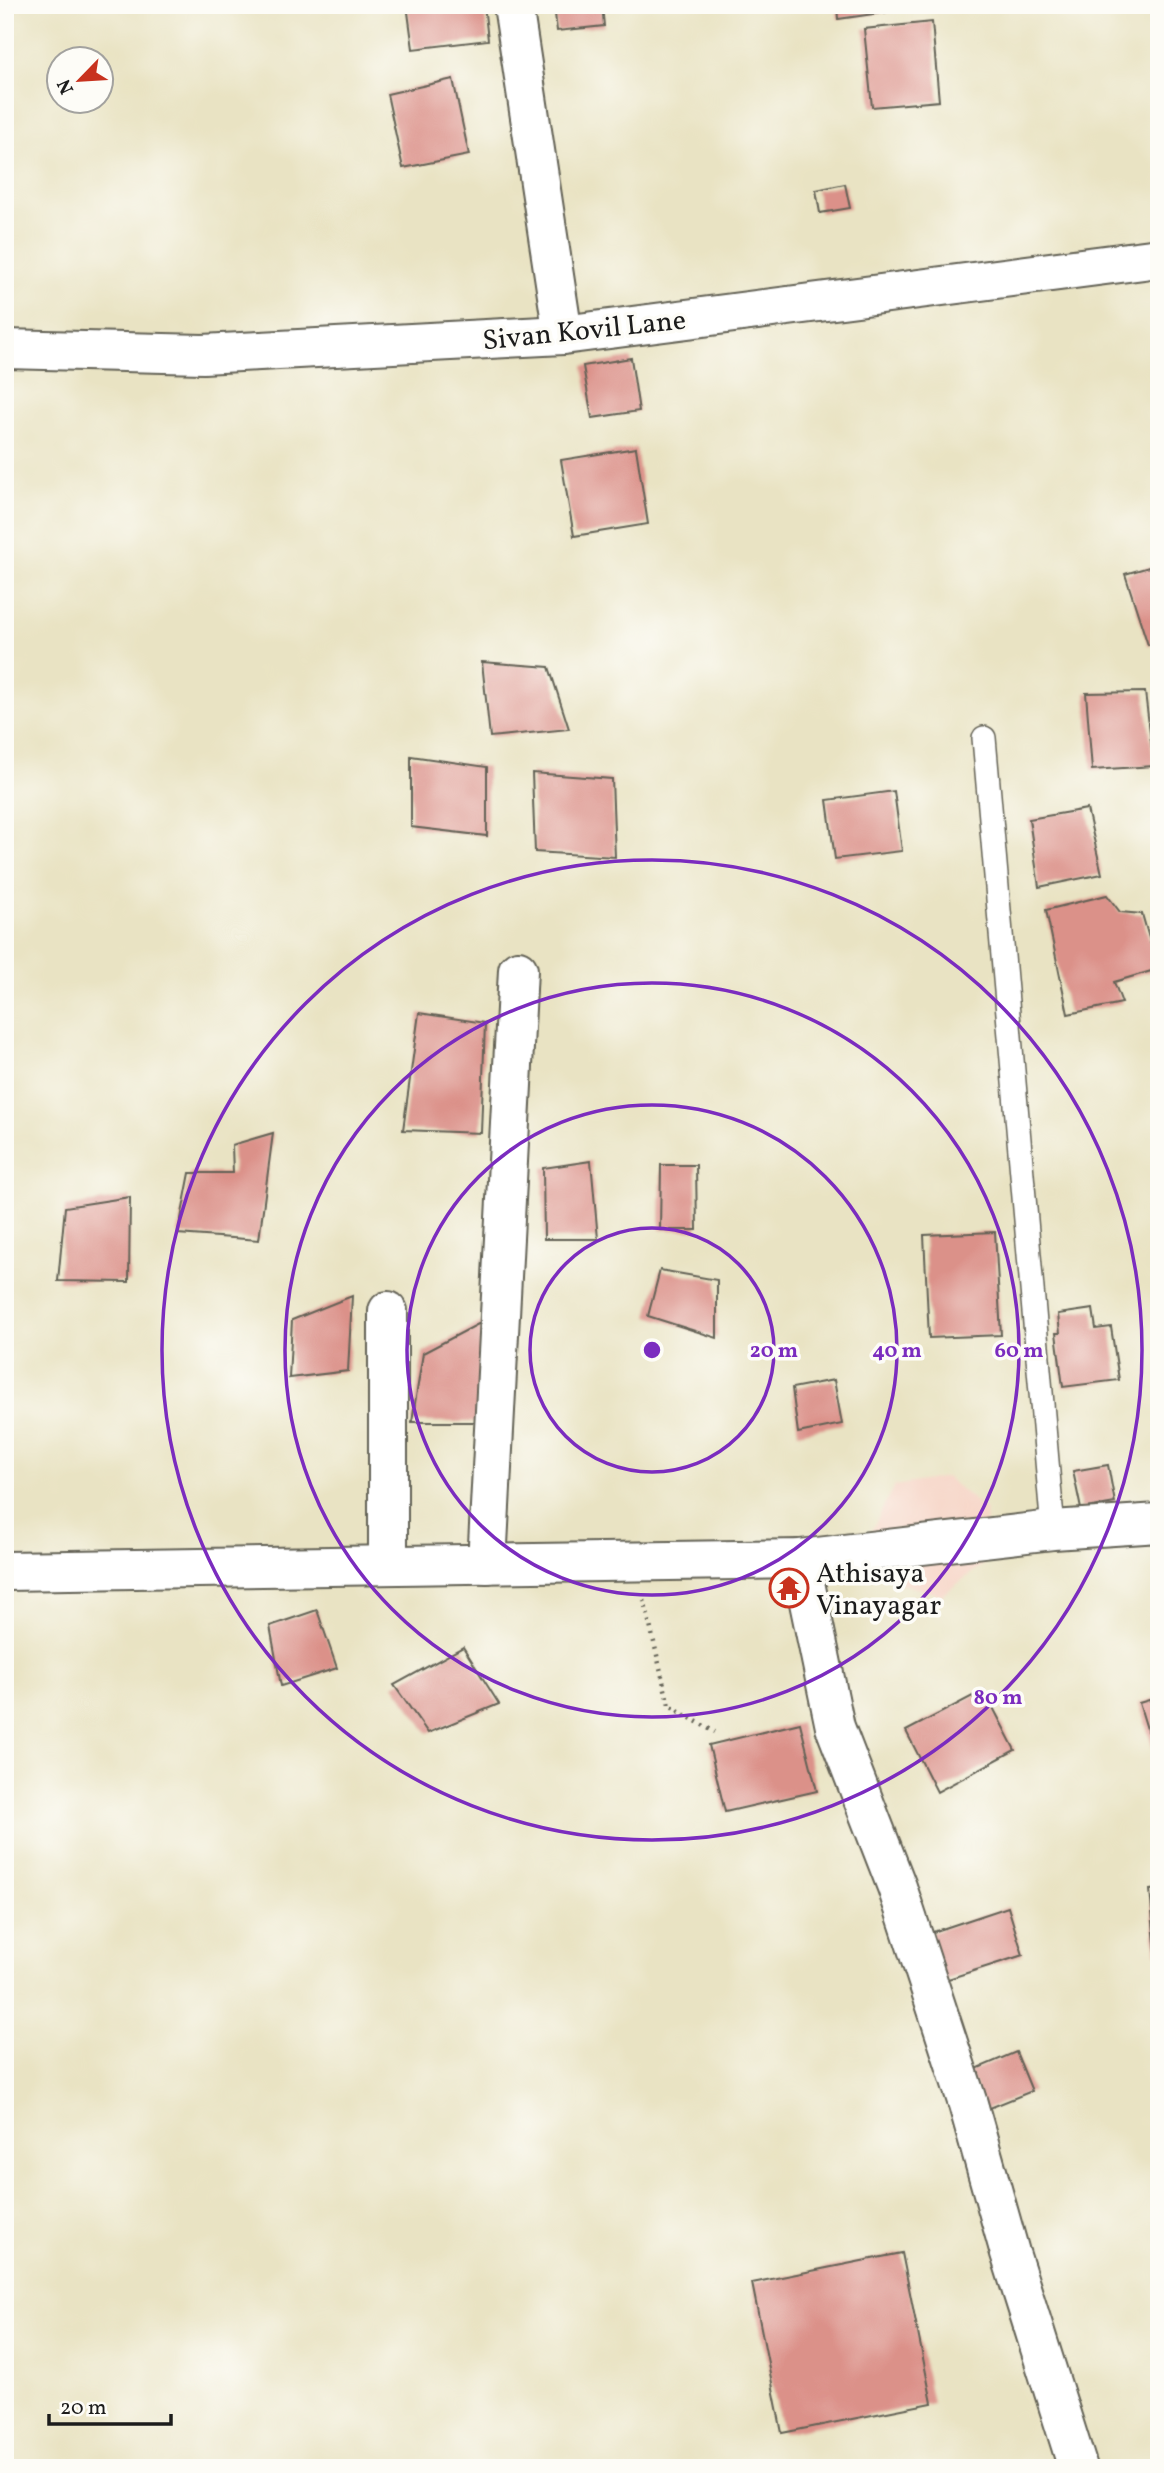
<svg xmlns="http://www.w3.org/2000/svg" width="1164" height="2473" font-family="Vollkorn,serif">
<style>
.built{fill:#f6d2c3}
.building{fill:#db9189}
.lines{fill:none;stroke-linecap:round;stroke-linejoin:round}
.service-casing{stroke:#646256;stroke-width:26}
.minor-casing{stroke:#646256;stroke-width:42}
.path{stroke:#646256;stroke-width:4.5;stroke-dasharray:2 5;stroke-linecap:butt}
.service{stroke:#fff;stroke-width:23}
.minor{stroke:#fff;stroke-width:38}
.ring{fill:none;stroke:#7b2cbf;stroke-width:3.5}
.labels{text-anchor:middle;stroke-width:7;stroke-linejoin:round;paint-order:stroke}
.street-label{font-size:28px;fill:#1c1c1c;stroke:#fdfcf7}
.poi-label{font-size:28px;fill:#1c1c1c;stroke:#fdfcf7;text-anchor:start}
.centre{fill:#7b2cbf;stroke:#fdfcf7;stroke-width:3.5}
.ring-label{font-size:21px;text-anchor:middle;font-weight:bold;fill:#7b2cbf;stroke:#fdfcf7;stroke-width:7;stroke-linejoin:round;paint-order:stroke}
</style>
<rect width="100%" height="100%" fill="#fdfcf7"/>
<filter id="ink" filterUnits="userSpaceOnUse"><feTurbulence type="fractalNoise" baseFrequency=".0143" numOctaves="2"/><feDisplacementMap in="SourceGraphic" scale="14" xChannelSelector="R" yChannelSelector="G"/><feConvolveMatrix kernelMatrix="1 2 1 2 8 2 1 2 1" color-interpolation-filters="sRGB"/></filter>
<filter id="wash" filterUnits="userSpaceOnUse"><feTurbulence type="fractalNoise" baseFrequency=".00686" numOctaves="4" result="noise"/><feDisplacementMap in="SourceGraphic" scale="28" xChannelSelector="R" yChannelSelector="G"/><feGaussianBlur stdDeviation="1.57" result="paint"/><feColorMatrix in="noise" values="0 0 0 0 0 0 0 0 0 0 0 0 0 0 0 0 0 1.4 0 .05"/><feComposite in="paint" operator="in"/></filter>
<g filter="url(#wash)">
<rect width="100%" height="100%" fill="#e9e3c3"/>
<polygon class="built" points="946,1477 986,1511 984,1564 942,1595 891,1581 870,1533 895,1486"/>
<g id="blocks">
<g class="building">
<polygon points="407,5 484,5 488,40 413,49"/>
<polygon points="554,5 602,5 604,26 557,31"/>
<polygon points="837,5 894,5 895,11 838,19"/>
<polygon points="932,22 939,101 872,107 864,29"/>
<polygon points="453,79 469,155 403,168 387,94"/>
<polygon points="845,184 850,208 820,213 816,190"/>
<polygon points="631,358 639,411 592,418 583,366"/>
<polygon points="636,448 648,524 574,536 561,460"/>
<polygon points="1159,564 1159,643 1148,645 1125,574"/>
<polygon points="482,662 549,667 569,729 490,737"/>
<polygon points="1145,692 1154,766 1092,770 1086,693"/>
<polygon points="411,756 487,767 487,836 411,827"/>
<polygon points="532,773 612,779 615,857 535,852"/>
<polygon points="894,791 902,851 835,859 827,800"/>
<polygon points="1087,809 1102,874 1039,887 1029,819"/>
<polygon points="1107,895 1120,912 1142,914 1158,969 1114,982 1122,1003 1068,1014 1046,910"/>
<polygon points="419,1013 485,1023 481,1133 403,1130"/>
<polygon points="273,1133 259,1240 178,1234 190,1173 233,1173 232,1145"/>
<polygon points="591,1161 598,1239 544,1239 543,1168"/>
<polygon points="661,1165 696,1165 697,1230 660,1230"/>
<polygon points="130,1197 129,1282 58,1281 65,1207"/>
<polygon points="995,1232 1001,1335 929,1338 924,1235"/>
<polygon points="660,1270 717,1280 717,1338 648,1316"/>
<polygon points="352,1296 348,1371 289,1378 292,1320"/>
<polygon points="1093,1309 1096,1329 1111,1327 1119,1380 1063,1387 1056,1333 1060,1333 1058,1314"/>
<polygon points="482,1322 476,1422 412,1422 423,1353"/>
<polygon points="834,1380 842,1424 798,1433 792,1388"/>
<polygon points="1108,1465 1115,1503 1081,1509 1073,1471"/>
<polygon points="317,1610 337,1668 281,1686 270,1626"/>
<polygon points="463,1647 499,1704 428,1733 394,1685"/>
<polygon points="984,1690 1015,1750 937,1792 906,1731"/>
<polygon points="1159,1697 1159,1764 1158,1765 1139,1703"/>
<polygon points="800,1723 817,1791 725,1812 709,1745"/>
<polygon points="1159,1889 1159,1953 1156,1954 1150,1890"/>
<polygon points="1008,1907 1023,1955 945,1980 930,1933"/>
<polygon points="1016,2052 1032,2091 985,2110 969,2072"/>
<polygon points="902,2253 932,2403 782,2433 752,2283"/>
</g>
</g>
</g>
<g filter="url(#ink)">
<use href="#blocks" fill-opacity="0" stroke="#646256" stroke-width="2"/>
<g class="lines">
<defs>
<polyline id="service" points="984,738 1053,1530"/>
<g id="minor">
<polyline points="513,5 563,335"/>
<polyline points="5,349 203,354 563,335 1159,258"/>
<polyline points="388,1311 388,1565"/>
<polyline points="800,1559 835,1727 897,1887 968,2104 1010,2253 1078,2468"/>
<polyline points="487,1564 518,970"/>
<polyline points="5,1571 800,1559 1053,1530 1159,1523"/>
</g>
</defs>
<use href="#service" class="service-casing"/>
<use href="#minor" class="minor-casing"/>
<polyline class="path" points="644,1600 669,1706 715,1732"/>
<use href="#service" class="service"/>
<use href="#minor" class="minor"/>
</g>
</g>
<g class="ring">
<circle cx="652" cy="1350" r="122"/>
<circle cx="652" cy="1350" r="245"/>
<circle cx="652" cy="1350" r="367"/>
<circle cx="652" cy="1350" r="490"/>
</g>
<defs>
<symbol id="temple-ring" viewBox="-11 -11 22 22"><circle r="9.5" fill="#fdfcf7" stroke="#c8321e" stroke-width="1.5"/><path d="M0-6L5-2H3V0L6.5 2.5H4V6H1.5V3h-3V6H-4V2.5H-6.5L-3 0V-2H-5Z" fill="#c8321e"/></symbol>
</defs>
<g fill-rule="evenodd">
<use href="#temple-ring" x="767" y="1566" width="44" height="44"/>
</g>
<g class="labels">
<g class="street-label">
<text transform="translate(584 329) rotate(-6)" y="10">Sivan Kovil Lane</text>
</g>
<g class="poi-label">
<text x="816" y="1582">Athisaya<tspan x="816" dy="32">Vinayagar</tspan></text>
</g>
</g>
<circle cx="652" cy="1350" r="10" class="centre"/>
<g class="ring-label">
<text x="774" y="1357">20 m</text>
<text x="897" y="1357">40 m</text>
<text x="1019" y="1357">60 m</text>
<text x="998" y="1704">80 m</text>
</g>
<rect width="1164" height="2473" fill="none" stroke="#fdfcf7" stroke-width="28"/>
<g transform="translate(80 80) rotate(245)"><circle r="33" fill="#fdfcf7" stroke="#a3a29f" stroke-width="2"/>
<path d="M0-5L12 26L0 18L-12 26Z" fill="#c8321e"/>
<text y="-10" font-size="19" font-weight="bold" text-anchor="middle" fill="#1c1c1c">N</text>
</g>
<path d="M49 2414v10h122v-10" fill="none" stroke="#1c1c1c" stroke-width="3.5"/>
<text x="60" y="2414" font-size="21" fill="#1c1c1c" stroke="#fdfcf7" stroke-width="5" paint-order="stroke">20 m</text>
</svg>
